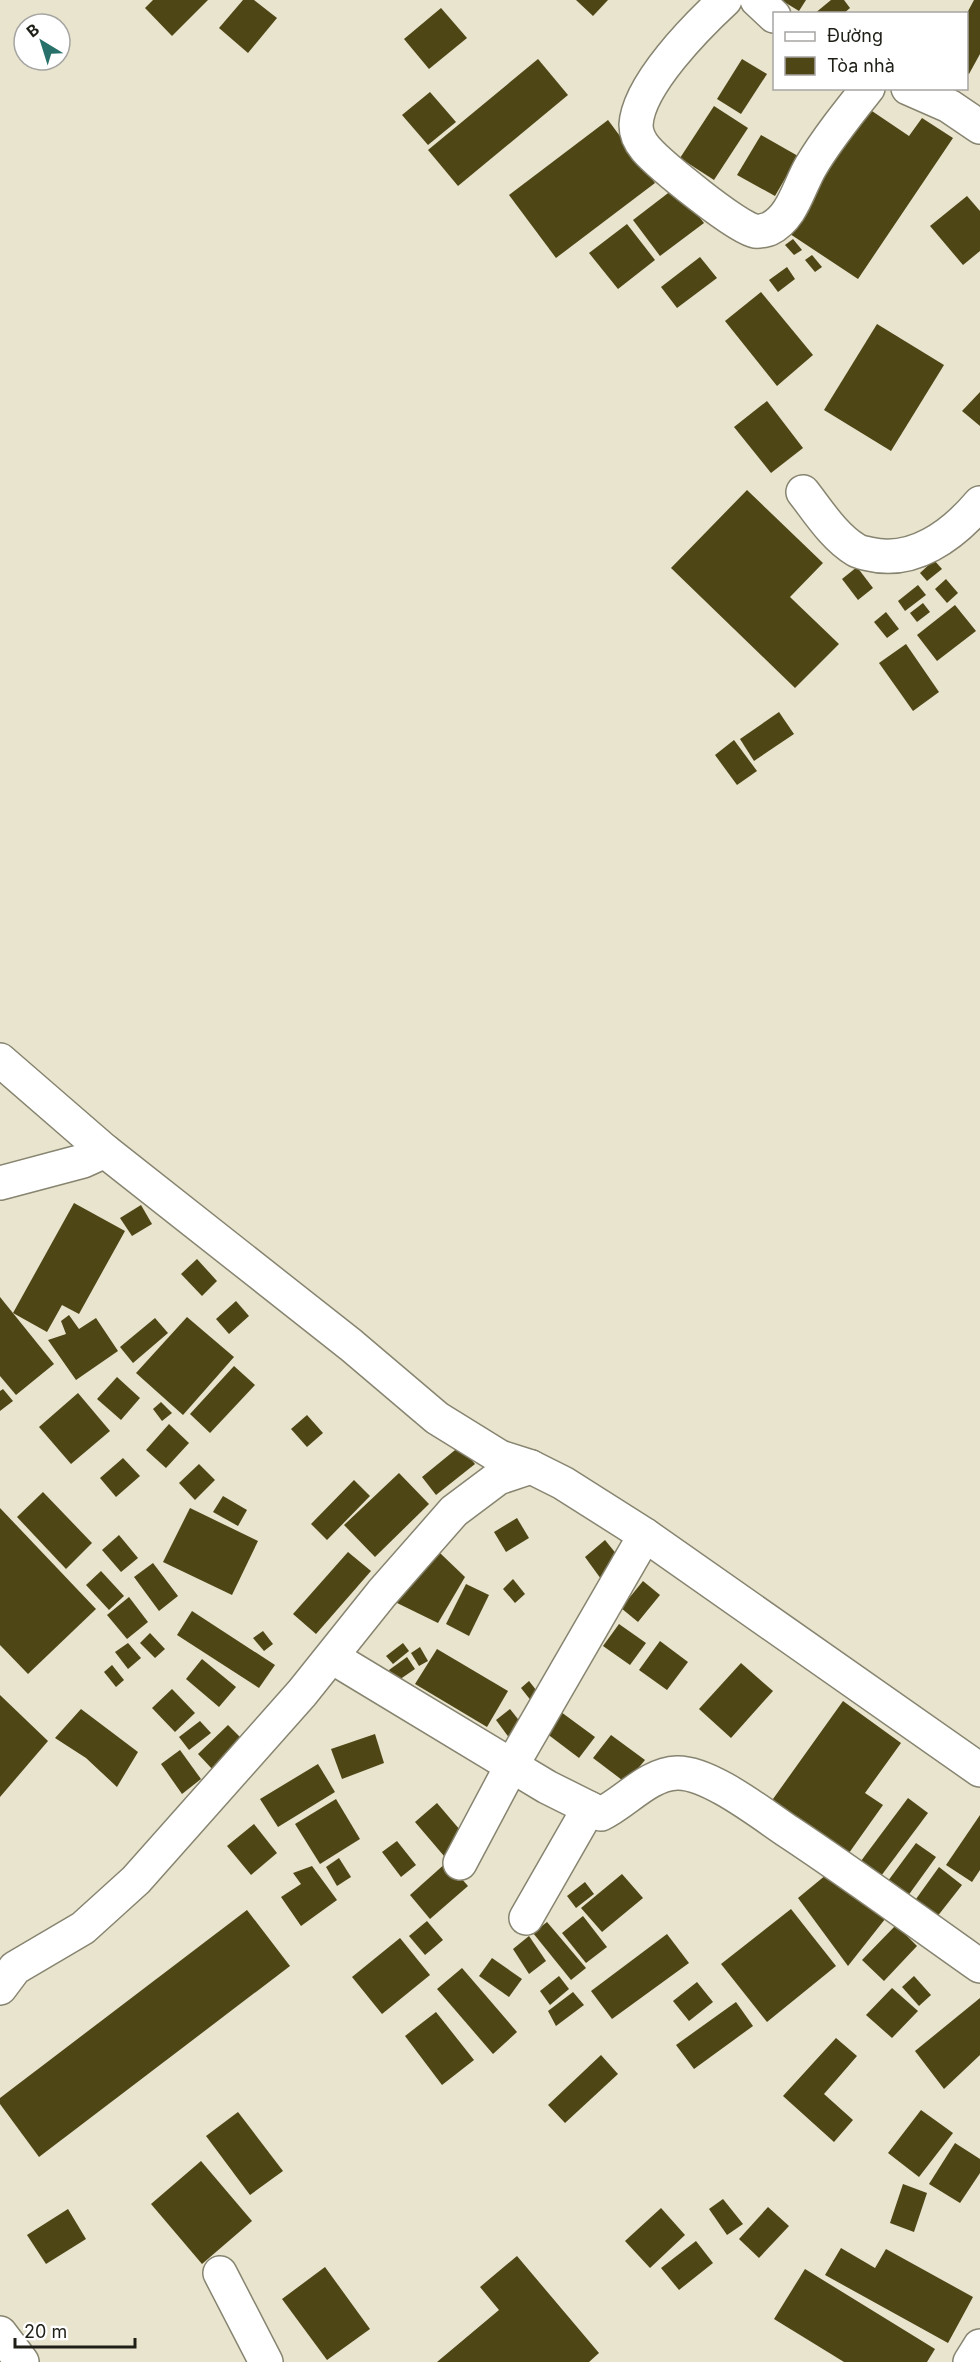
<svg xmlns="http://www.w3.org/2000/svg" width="980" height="2362" font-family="Inter,sans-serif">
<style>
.building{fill:#4f4616}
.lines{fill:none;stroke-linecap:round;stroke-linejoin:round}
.street-casing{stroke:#878470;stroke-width:36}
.street{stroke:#fff;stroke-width:33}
</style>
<rect width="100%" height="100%" fill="#e8e4ce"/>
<g class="building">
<polygon points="153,0 208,0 172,36 145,8"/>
<polygon points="243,0 254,0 277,18 248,53 219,28"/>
<polygon points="576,0 608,0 593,16"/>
<polygon points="781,0 806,0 799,11"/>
<polygon points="831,0 844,0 850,8 843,14 814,14"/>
<polygon points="974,0 980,0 980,54 969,74 966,73 966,15"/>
<polygon points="441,8 467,38 429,69 404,39"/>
<polygon points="538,59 568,95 458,186 428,150"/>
<polygon points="742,59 767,74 741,114 717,99"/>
<polygon points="430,92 456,122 428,145 402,115"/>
<polygon points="714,106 748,128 714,180 680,158"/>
<polygon points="866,107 909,136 922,118 953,138 858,279 784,230"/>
<polygon points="608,120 655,183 556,258 509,195"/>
<polygon points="761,135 798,156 775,196 737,175"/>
<polygon points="676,187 704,223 660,256 633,220"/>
<polygon points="967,196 980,211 980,251 963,265 930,226"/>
<polygon points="627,224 655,260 618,289 589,253"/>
<polygon points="793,239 802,250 794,255 785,245"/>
<polygon points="812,255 822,267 815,272 805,260"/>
<polygon points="700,257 717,278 677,308 661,287"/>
<polygon points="787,267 795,279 778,292 769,280"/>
<polygon points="761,292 813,355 777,386 725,321"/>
<polygon points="877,324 944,365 891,451 824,410"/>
<polygon points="980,392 980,426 962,411"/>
<polygon points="767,401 803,448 771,473 734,427"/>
<polygon points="747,490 823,563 790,597 839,644 795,688 671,568"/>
<polygon points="934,560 942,569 927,581 920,573"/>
<polygon points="857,567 873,588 858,600 842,579"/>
<polygon points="946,579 958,593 947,603 935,589"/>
<polygon points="918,585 926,595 905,611 898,601"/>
<polygon points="923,603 930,612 917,622 910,613"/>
<polygon points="955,605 976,631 937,661 917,635"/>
<polygon points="886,612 899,629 887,638 874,622"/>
<polygon points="906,644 939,692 913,711 879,663"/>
<polygon points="779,712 794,734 754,761 740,739"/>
<polygon points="734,740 757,771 737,785 715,755"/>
<polygon points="74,1203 125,1231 79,1314 62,1305 47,1332 13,1313"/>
<polygon points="141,1205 152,1224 132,1236 120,1218"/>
<polygon points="197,1259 217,1281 202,1296 181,1274"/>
<polygon points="0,1297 54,1364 16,1395 0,1376"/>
<polygon points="236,1301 249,1316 229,1334 216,1319"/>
<polygon points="69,1315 79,1329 96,1318 118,1351 76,1380 48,1340 66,1334 61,1321"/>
<polygon points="187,1317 234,1357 183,1415 136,1373"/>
<polygon points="155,1318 168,1333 133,1363 120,1347"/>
<polygon points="234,1366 255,1385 210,1433 190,1414"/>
<polygon points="117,1377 140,1398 121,1420 97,1399"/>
<polygon points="3,1389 13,1401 0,1411 0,1391"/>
<polygon points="78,1393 110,1431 71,1464 39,1427"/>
<polygon points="161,1402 172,1413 162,1421 153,1409"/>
<polygon points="307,1415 323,1433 307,1447 291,1429"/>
<polygon points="169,1424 189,1443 166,1468 146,1450"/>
<polygon points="460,1446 475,1464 436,1495 422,1477"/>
<polygon points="123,1458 140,1476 116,1497 100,1478"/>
<polygon points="199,1464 215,1480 195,1500 179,1483"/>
<polygon points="399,1473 429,1504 375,1557 344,1525"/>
<polygon points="354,1480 370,1496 327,1540 311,1524"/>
<polygon points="43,1492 92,1543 66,1569 17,1517"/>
<polygon points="223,1496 247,1510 238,1526 213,1512"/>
<polygon points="0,1508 96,1609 28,1674 0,1645"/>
<polygon points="190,1508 258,1541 232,1595 163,1562"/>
<polygon points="517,1518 529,1538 506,1552 494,1532"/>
<polygon points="119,1535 138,1558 121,1572 102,1550"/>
<polygon points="605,1540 622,1561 601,1579 585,1557"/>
<polygon points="348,1552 371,1571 316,1634 293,1614"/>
<polygon points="440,1553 465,1577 438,1623 395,1602"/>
<polygon points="153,1563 178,1596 159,1611 134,1577"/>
<polygon points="101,1571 124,1596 109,1610 86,1585"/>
<polygon points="513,1579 525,1594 515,1603 503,1589"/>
<polygon points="643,1581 660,1595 638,1622 621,1608"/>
<polygon points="466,1584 489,1595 469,1636 446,1624"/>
<polygon points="129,1597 148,1622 127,1639 107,1615"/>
<polygon points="192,1611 275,1665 259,1688 177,1635"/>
<polygon points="619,1624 646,1643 630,1665 603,1646"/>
<polygon points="263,1631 273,1644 264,1651 253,1638"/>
<polygon points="150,1633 165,1649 155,1658 140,1643"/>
<polygon points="660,1641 688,1662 667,1690 639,1670"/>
<polygon points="128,1643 141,1658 128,1669 115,1652"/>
<polygon points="403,1643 409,1651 393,1664 386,1656"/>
<polygon points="420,1647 428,1661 419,1666 411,1653"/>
<polygon points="437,1649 508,1691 487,1727 415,1684"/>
<polygon points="407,1657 415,1669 396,1682 389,1670"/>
<polygon points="202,1659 236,1687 219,1707 186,1679"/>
<polygon points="741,1663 773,1691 731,1738 699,1709"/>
<polygon points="112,1665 124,1680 116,1687 104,1672"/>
<polygon points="529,1681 544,1700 536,1707 521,1688"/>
<polygon points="172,1689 195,1713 175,1732 152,1708"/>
<polygon points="0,1695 48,1741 0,1797"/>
<polygon points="843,1701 901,1743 865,1793 883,1805 844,1860 768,1806"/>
<polygon points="81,1709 138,1752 117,1787 86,1758 55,1738"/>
<polygon points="510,1709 525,1728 510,1739 496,1720"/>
<polygon points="561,1712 595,1737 579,1758 546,1733"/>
<polygon points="200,1721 211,1733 189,1750 179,1737"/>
<polygon points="228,1725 245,1742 215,1772 198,1754"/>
<polygon points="375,1734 384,1763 342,1779 331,1749"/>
<polygon points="611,1735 645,1760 626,1783 593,1758"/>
<polygon points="180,1750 201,1779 182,1794 161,1764"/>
<polygon points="318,1764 335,1792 278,1827 260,1799"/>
<polygon points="908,1798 928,1813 878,1880 858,1865"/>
<polygon points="336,1799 360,1839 320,1864 295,1824"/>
<polygon points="437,1803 466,1837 444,1856 415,1822"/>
<polygon points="980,1815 980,1870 972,1882 946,1865"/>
<polygon points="254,1824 277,1853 251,1875 227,1846"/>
<polygon points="397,1841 416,1865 401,1877 382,1852"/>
<polygon points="916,1843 936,1857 905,1900 885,1885"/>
<polygon points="339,1858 351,1877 337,1886 326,1867"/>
<polygon points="447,1862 468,1886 430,1919 410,1895"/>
<polygon points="312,1866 337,1900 301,1926 281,1897 301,1884 293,1873"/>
<polygon points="939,1867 962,1885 933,1922 911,1906"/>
<polygon points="832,1870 889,1914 848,1966 798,1898"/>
<polygon points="622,1874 643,1898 602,1932 581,1908"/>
<polygon points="585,1882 594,1894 576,1908 567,1896"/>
<polygon points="791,1909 836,1966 767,2022 721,1964"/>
<polygon points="247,1910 290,1966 39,2157 0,2104 0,2098"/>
<polygon points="583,1916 607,1947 586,1963 562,1933"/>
<polygon points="427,1921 443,1940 425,1955 409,1936"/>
<polygon points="547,1922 586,1968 571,1980 533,1933"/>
<polygon points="896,1925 917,1946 884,1981 862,1960"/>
<polygon points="667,1934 689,1963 612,2019 591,1991"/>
<polygon points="529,1936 546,1961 529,1974 513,1949"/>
<polygon points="400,1938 430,1975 382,2014 352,1977"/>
<polygon points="492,1958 522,1979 509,1997 479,1976"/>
<polygon points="462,1968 517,2032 493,2054 437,1989"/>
<polygon points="559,1976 569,1989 550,2005 540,1991"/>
<polygon points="914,1976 931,1995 919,2006 902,1987"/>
<polygon points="697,1982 713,2002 689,2021 673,2001"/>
<polygon points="892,1988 918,2011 892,2038 866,2015"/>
<polygon points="573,1992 584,2005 556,2026 548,2011"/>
<polygon points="980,1998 980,2055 944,2089 915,2051"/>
<polygon points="736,2002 753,2026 694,2069 676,2045"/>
<polygon points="436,2012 474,2060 442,2085 405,2036"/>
<polygon points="836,2038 857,2056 824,2094 853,2120 834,2142 783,2096"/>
<polygon points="601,2055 618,2074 565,2123 548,2105"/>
<polygon points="921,2110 953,2133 919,2177 888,2153"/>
<polygon points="238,2112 283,2171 250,2195 206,2136"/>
<polygon points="955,2143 980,2159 980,2173 960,2203 929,2184"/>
<polygon points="201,2161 252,2221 202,2264 151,2204"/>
<polygon points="903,2184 927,2193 914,2232 890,2223"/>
<polygon points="723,2199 743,2224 727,2235 709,2209"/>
<polygon points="768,2207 789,2226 759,2258 739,2239"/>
<polygon points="661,2208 685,2235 650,2268 625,2241"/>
<polygon points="68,2209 86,2239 46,2264 27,2235"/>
<polygon points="696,2241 713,2263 679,2290 661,2268"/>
<polygon points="841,2248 875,2268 886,2249 973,2297 948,2343 825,2275"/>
<polygon points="517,2256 599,2353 589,2362 437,2362 499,2310 480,2287"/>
<polygon points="325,2267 370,2329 327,2360 282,2299"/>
<polygon points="805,2269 935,2349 927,2362 844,2362 774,2319"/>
</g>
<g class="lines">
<defs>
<g id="street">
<path d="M725,0c-28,26 -87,85 -89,125 0,9 4,17 10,24 13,15 92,80 109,82 4,1 10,-1 14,-2 24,-12 29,-41 42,-63 16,-27 37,-53 57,-78"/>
<polyline points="757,0 774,16"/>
<polyline points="908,88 949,106 980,127"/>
<path d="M803,492c15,19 31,45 53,58 3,2 9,3 13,4 44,11 84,-19 111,-51"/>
<polyline points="0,1060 105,1151 351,1345 437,1418 500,1457 531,1467 563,1483 645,1535 980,1770"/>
<polyline points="0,1183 83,1161 105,1151"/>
<path d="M332,1657l215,130 54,27c25,-12 47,-40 76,-41 32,-1 85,41 112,59 65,43 127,89 191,134"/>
<polyline points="460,1863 512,1765 645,1535"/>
<polyline points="526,1918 589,1808"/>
<polyline points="0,1988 15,1968 83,1928 136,1880 302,1693 382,1593 454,1511 498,1478 531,1467"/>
<polyline points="220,2273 266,2362"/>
<polyline points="0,2333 22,2362"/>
<polyline points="970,2362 980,2346"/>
</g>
</defs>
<use href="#street" class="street-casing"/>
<use href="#street" class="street"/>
</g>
<rect x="773" y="12" width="195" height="78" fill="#ffffff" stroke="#a6a5a2" stroke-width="1.5"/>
<rect x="785" y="32" width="30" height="9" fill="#ffffff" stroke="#a6a5a2" stroke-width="1.5"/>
<text x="827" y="42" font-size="18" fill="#201f17">Đường</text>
<rect x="785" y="57" width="30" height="18" fill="#4f4616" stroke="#a6a5a2" stroke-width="1.5"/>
<text x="827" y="72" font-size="18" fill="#201f17">Tòa nhà</text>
<g transform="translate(42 42) rotate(322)"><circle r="28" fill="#ffffff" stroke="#a6a5a2" stroke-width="1.5"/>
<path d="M0-4.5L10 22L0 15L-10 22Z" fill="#28706a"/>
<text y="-9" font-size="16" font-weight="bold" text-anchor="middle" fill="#201f17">B</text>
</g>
<path d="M15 2338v9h120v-9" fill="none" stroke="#201f17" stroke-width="3"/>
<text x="24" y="2338" font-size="18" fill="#201f17" stroke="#ffffff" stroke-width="4.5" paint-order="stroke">20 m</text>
</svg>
